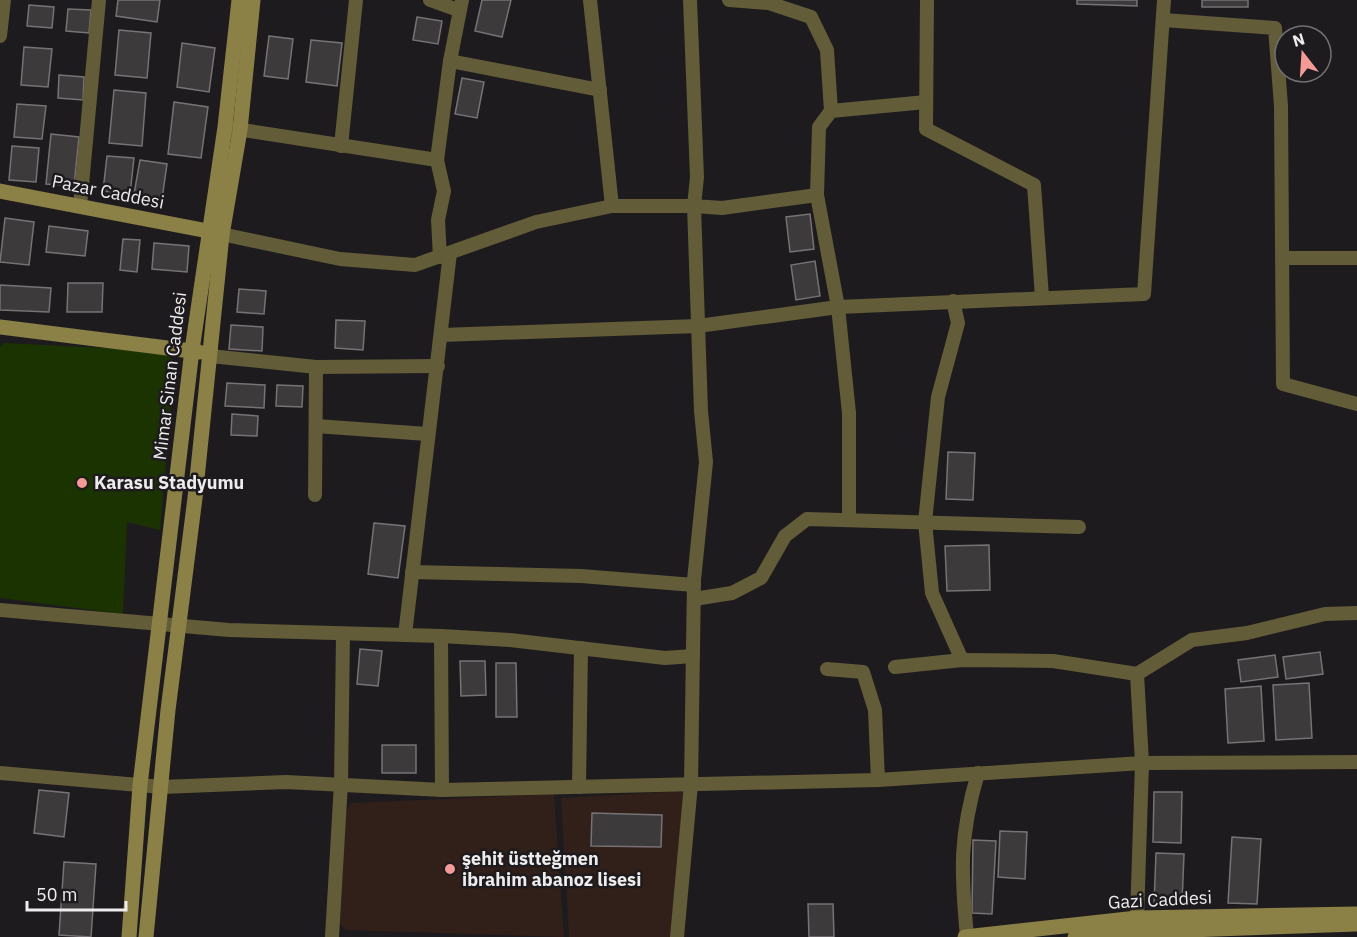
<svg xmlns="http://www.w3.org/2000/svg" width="1357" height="937" font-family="'IBM Plex Sans',sans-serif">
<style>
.education{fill:#311f1a}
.green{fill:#1b3300}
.building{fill:#3d3a3c;stroke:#767275;stroke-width:1.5}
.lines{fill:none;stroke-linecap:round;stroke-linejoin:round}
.street{stroke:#625c38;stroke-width:14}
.secondary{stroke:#8b8045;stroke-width:15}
.poi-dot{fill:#f59b97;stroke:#1e1b1e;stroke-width:2}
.labels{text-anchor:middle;stroke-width:5;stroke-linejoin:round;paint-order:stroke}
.street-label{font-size:18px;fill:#efecee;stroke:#1e1b1e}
.poi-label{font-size:18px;font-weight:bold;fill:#efecee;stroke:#1e1b1e;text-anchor:start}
</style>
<rect width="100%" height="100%" fill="#1e1b1e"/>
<g class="education">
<polygon points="684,791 670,937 569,937 561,798"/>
<polygon points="554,794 564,937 346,930 339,923 344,814 351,803"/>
</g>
<polygon class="green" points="4,343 164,351 175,363 160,530 127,522 123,614 0,598 0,347"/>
<g class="building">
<polygon points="118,0 160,0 157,22 116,16"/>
<polygon points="482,0 511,0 502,37 475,31"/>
<polygon points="1077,0 1137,0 1137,6 1077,4"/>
<rect x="1202" y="0" width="46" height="7"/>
<polygon points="29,5 54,7 52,28 27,26"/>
<polygon points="68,9 91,10 89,33 66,31"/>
<polygon points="417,17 442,21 438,44 413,40"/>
<polygon points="119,30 151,33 147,78 115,75"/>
<polygon points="269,36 293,39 288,79 264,76"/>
<polygon points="311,40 342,43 337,86 306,82"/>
<polygon points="182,43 215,48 209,92 177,87"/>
<polygon points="24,47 52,49 48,87 21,85"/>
<polygon points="59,75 84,77 83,100 58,98"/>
<polygon points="462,78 484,82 477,118 455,114"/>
<polygon points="114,90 146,93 142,146 109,143"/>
<polygon points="174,102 208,107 201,158 168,154"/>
<polygon points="17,104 46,106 42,139 14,137"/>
<polygon points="51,134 79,137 74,186 46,184"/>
<polygon points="12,146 39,148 36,182 9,180"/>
<polygon points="107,156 134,158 130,194 103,191"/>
<polygon points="140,160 167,164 162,199 134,194"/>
<polygon points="810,214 814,249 790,252 786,217"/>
<polygon points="5,218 34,222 29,265 0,262"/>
<polygon points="49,226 88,231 85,256 46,252"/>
<polygon points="123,239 140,240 137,272 120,270"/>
<polygon points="154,243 189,246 187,272 152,269"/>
<polygon points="815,261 820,296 796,300 791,265"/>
<polygon points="68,283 103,283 102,312 67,312"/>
<polygon points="0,285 51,288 49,312 0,310"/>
<polygon points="239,289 266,291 264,314 237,312"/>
<polygon points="336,320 365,321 363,350 335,348"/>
<polygon points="231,325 263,327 262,351 229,349"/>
<polygon points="227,383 265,385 264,408 225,406"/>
<polygon points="277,385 303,386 302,407 276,406"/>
<polygon points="232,414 258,416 257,436 231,435"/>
<polygon points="948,452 975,453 973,500 946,499"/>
<polygon points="374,523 405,526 398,578 368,574"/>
<polygon points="989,545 990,590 947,591 945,546"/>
<polygon points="360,649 382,651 378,686 357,684"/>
<polygon points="1320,652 1323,674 1286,679 1283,657"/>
<polygon points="1275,655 1278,677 1241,682 1238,660"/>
<polygon points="460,661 485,661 486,695 461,696"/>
<polygon points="496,663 516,663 517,717 496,717"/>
<polygon points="1309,683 1312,738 1276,740 1273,685"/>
<polygon points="1261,686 1264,741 1228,743 1225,689"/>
<rect x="382" y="745" width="34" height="28"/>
<polygon points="39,790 69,793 64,837 34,833"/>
<polygon points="1154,792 1182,792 1181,843 1153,842"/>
<polygon points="592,813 662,815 661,847 591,846"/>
<polygon points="1000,831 1027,832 1025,879 998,877"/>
<polygon points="1232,837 1261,839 1257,904 1228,903"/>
<polygon points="973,840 996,841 992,914 972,913"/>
<polygon points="1156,853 1184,854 1182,904 1154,904"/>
<polygon points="64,862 96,864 91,937 59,935"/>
<polygon points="808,904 833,904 834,937 809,937"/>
</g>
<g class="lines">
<g class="street">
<polyline points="430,0 458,10"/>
<polyline points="590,0 612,206"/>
<polyline points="690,0 697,177 694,206 722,208 817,195 819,127 831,111 926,102"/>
<polyline points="729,0 769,3 811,17 827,50 831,111"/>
<polyline points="927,0 926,129 1034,185 1042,297"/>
<polyline points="1163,20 1275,28 1281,106 1283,384 1357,404"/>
<polyline points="0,36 4,0"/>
<polyline points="450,61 600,90"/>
<polyline points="230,128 437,160 444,191 438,220 440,257"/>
<polyline points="341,146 356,0"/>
<polyline points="437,160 450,61 462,0"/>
<polyline points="817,195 838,307 849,413 849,520"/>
<polyline points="80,206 99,0"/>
<polyline points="212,232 340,259 415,265 536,222 612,206 694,206 701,411 706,462 694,580 691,784 677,937"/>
<polyline points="1283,258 1357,258"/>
<polyline points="953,301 958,323 938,397 925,522 932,593 962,660"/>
<polyline points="442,335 698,326 838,307 1144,294 1164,0"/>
<polyline points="210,356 316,367 438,366"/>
<polyline points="316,426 427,434"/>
<polyline points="315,495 316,367"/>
<polyline points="412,572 581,576 694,585"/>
<polyline points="694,599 732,593 761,578 785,536 807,519 1079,527"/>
<polyline points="0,610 229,630 441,636 510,640 665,658 693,656"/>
<polyline points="405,635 450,253"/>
<polyline points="441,636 442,790"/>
<polyline points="895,667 962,660 1053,661 1137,674"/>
<polyline points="827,669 863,672 875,710 878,780"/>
<polyline points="0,773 162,787 286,782 442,790 878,780 1142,763 1357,762"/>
<polyline points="579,787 581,648"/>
<polyline points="1134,928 1137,918 1142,763 1137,674 1192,640 1247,633 1325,614 1357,613"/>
<polyline points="332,937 341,783 343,635"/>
<path d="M967,937c-6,-65 -8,-100 11,-164"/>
</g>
<g class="secondary">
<polyline points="0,191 208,231"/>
<polyline points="0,327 199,352"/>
<polyline points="129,937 140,785 192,350 225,127 239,0"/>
<polyline points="146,937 168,710 195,498 222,235 240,130 253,0"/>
<polyline points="965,937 1137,918 1357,914"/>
<polyline points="1075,937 1133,932 1357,924"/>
</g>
</g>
<g class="poi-dot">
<circle cx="82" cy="483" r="6"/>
<circle cx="450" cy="869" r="6"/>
</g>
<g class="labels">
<g class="street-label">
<text transform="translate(108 192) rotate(11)" y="6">Pazar Caddesi</text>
<text transform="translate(170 376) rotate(-83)" y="6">Mimar Sinan Caddesi</text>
<text transform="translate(1160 900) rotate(-3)" y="6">Gazi Caddesi</text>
</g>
<g class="poi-label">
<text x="94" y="489">Karasu Stadyumu</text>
<text x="462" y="865">şehit üstteğmen<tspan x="462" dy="21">ibrahim abanoz lisesi</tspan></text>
</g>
</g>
<g transform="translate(1303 54) rotate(343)"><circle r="28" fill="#1e1b1e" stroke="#726f71" stroke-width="1.5"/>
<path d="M0-4.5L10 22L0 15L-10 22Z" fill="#f59b97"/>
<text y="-9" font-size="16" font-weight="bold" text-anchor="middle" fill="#efecee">N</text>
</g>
<path d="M27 901v9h99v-9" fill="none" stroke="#efecee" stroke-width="3"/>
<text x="36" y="901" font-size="18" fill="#efecee" stroke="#1e1b1e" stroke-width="4.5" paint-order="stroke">50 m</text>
</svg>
